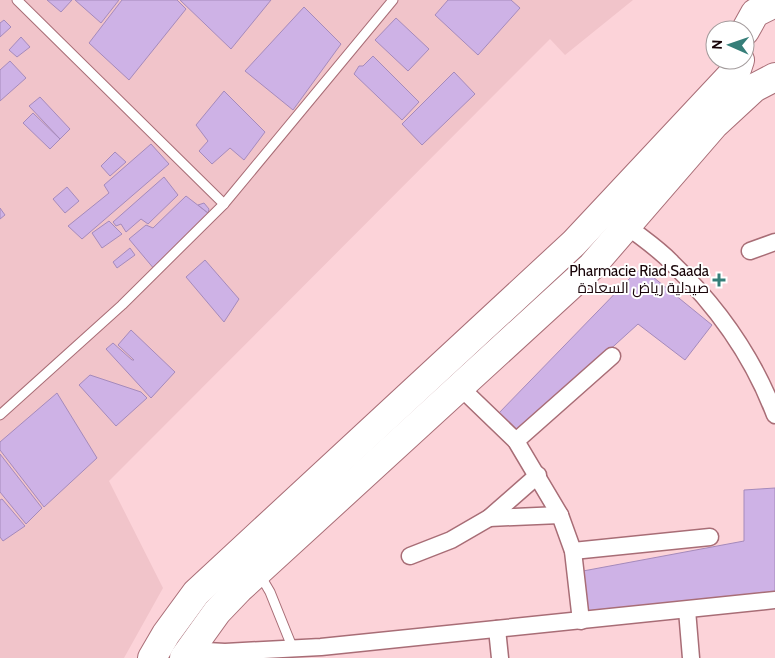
<svg xmlns="http://www.w3.org/2000/svg" width="775" height="658" font-family="Cabin,Cairo,sans-serif">
<style>
.built{fill:#f1c4ca}
.building{fill:#ceb2e6;stroke:#a58abb}
.lines{fill:none;stroke-linecap:round;stroke-linejoin:round}
.lane-casing{stroke:#a86d76;stroke-width:11}
.street-casing{stroke:#a86d76;stroke-width:19}
.highway-casing{stroke:#a86d76;stroke-width:30}
.lane{stroke:#fff;stroke-width:9}
.street{stroke:#fff;stroke-width:16}
.highway{stroke:#fff;stroke-width:28}
.poi-dot{fill:#367e79;stroke:#fff;stroke-width:2}
.labels{text-anchor:middle;stroke-width:4;stroke-linejoin:round;paint-order:stroke}
.poi-label{font-size:15px;fill:#180408;stroke:#fff;text-anchor:end}
</style>
<rect width="100%" height="100%" fill="#fcd3d9"/>
<polygon class="built" points="0,0 633,0 565,55 550,39 109,481 163,588 124,658 0,658"/>
<g class="building">
<polygon points="47,0 72,0 61,12"/>
<polygon points="75,0 119,0 101,23"/>
<polygon points="122,0 177,0 186,9 129,80 89,43"/>
<polygon points="180,0 271,0 231,49"/>
<polygon points="448,0 511,0 520,8 478,55 435,15"/>
<polygon points="304,7 341,44 293,110 245,71"/>
<polygon points="396,18 429,49 408,71 375,40"/>
<polygon points="4,20 11,27 0,37 0,23"/>
<polygon points="21,37 30,47 17,57 9,50"/>
<polygon points="373,56 419,102 402,120 354,74 359,66 363,66"/>
<polygon points="10,61 26,78 0,101 0,70"/>
<polygon points="454,72 475,94 422,145 402,124"/>
<polygon points="224,91 265,132 244,160 230,148 212,164 199,151 208,141 196,125"/>
<polygon points="40,97 70,129 60,139 29,106"/>
<polygon points="33,113 60,139 50,149 23,123"/>
<polygon points="151,144 169,164 82,239 68,226 109,193 104,185"/>
<polygon points="115,152 126,162 110,176 101,166"/>
<polygon points="164,177 178,195 148,224 141,219 126,232 121,224 116,226 113,222"/>
<polygon points="67,187 79,201 65,213 53,199"/>
<polygon points="186,196 208,213 155,270 129,239 146,225 153,228"/>
<polygon points="204,203 209,209 208,213 198,205"/>
<polygon points="0,208 5,215 0,219"/>
<polygon points="109,221 122,234 102,248 92,233"/>
<polygon points="130,248 135,255 117,268 113,262"/>
<polygon points="205,260 239,299 224,322 186,277"/>
<polygon points="642,268 712,325 685,360 638,324 517,434 497,415 631,277"/>
<polygon points="131,330 175,372 151,398 106,349 113,343 132,360 134,360 118,345"/>
<polygon points="90,375 141,392 147,398 116,426 79,385"/>
<polygon points="57,393 97,458 44,507 0,450 0,442"/>
<polygon points="0,454 42,508 26,524 0,492"/>
<polygon points="775,488 775,594 586,611 583,571 744,541 744,490"/>
<polygon points="2,499 25,526 3,541 0,537 0,500"/>
</g>
<g class="lines">
<defs>
<g id="lane">
<polyline points="17,0 224,204"/>
<polyline points="0,415 122,305 224,204 393,0"/>
<polyline points="260,575 270,592 293,649"/>
</g>
<g id="street">
<path d="M627,226c15,12 32,23 45,37 45,43 81,94 103,152"/>
<polyline points="750,251 775,242"/>
<polyline points="460,387 516,441 560,515 573,551 581,621"/>
<polyline points="516,441 612,356"/>
<polyline points="489,518 560,515"/>
<polyline points="573,551 710,537"/>
<polyline points="410,556 451,540 489,518 538,475"/>
<polyline points="687,610 691,658"/>
<polyline points="497,629 500,658"/>
<polyline points="188,650 225,652 321,647 775,600"/>
</g>
<g id="highway">
<polyline points="745,31 755,13 775,3"/>
<polyline points="152,658 166,634 196,593 574,243 737,69 740,60"/>
<polyline points="184,658 217,612 239,589 592,266 714,125 754,88 775,77"/>
</g>
</defs>
<use href="#lane" class="lane-casing"/>
<use href="#street" class="street-casing"/>
<use href="#highway" class="highway-casing"/>
<use href="#lane" class="lane"/>
<use href="#street" class="street"/>
<use href="#highway" class="highway"/>
</g>
<path class="poi-dot" d="M716.5 272.5h5v5h5v5h-5v5h-5v-5h-5v-5h5z"/>
<g class="labels">
<g class="poi-label">
<text x="709" y="276">Pharmacie Riad Saada<tspan x="709" dy="17">صيدلية رياض السعادة</tspan></text>
</g>
</g>
<g transform="translate(730 45) rotate(272)"><circle r="24" fill="#ffffff" stroke="#a39b9c"/>
<path d="M0-4L9 19L0 12L-9 19Z" fill="#367e79"/>
<text y="-8" font-size="14" font-weight="bold" text-anchor="middle" fill="#180408">N</text>
</g>
</svg>
